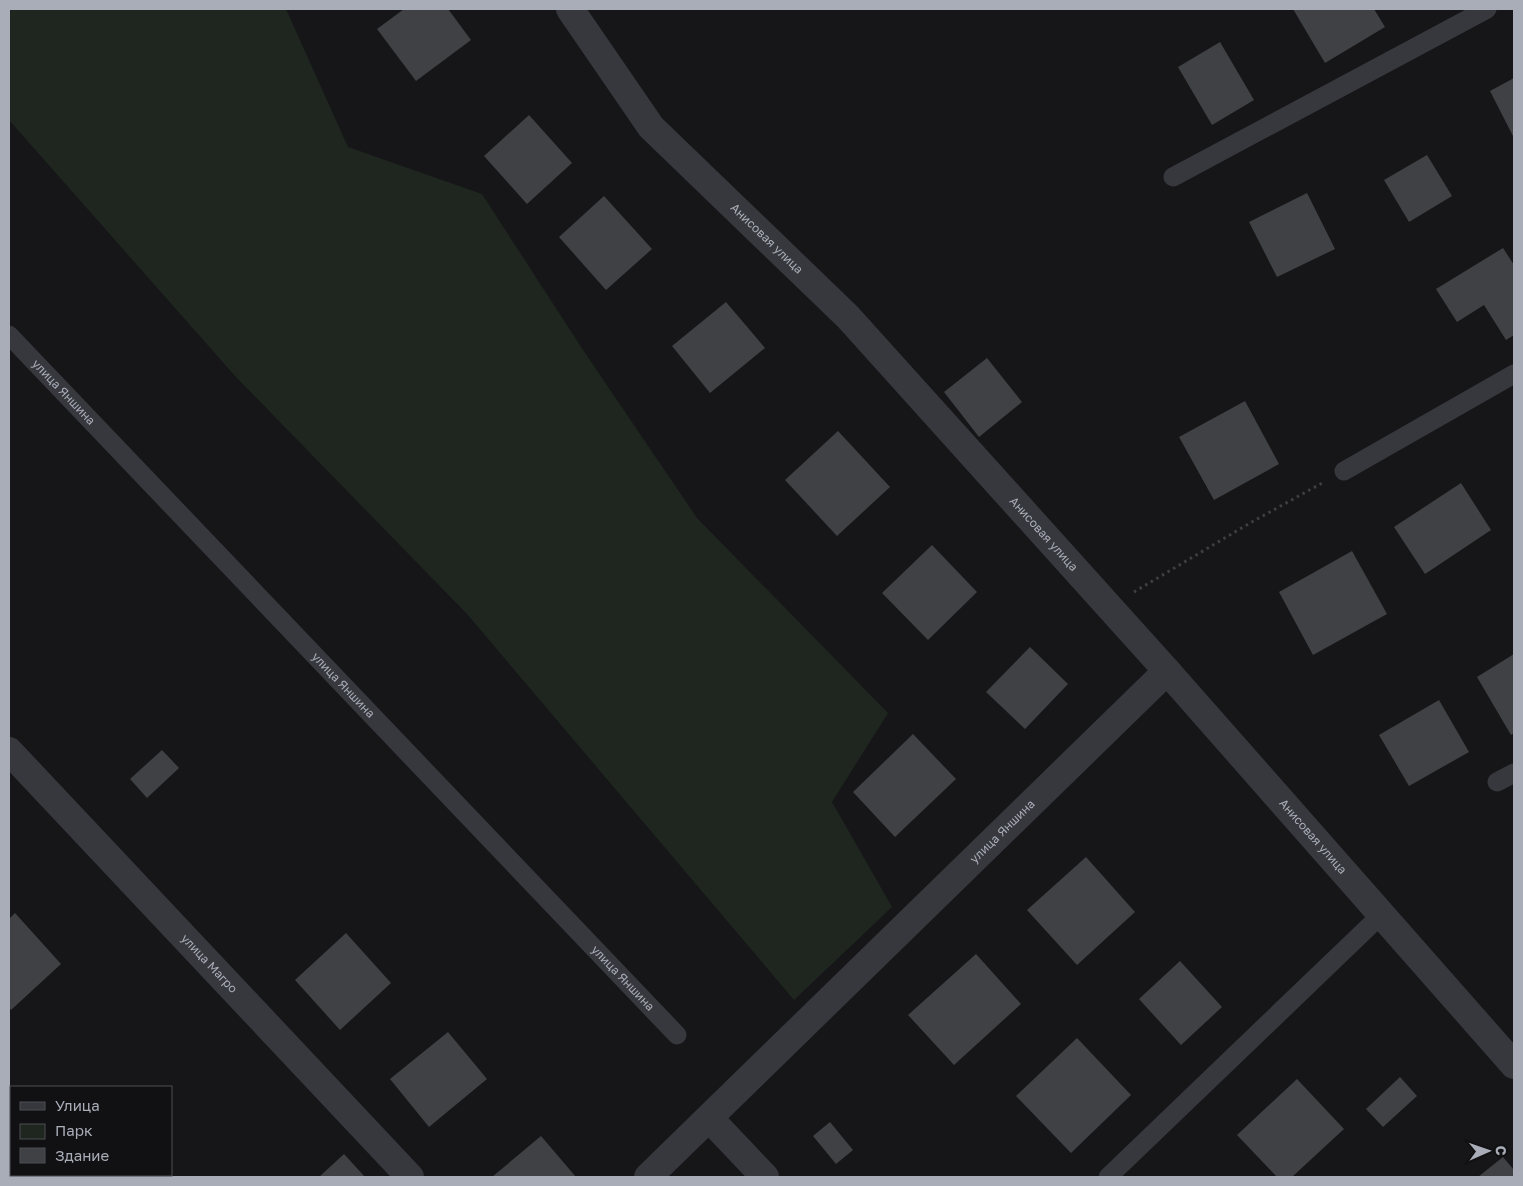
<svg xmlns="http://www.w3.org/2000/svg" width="1523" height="1186" font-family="'Golos Text',sans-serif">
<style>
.green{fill:#1e261f}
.building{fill:#404145}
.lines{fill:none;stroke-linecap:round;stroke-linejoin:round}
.path{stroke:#3d3f44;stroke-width:3;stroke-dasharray:2.5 4;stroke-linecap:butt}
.lane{stroke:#37383d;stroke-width:19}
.street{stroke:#37383d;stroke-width:28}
.labels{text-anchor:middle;stroke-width:4.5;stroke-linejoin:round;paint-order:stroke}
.street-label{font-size:12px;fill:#a8adb8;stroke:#111113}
</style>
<rect width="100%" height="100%" fill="#161618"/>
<polygon class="green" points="9,9 286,9 348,147 482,194 583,350 697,518 888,713 832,802 892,907 794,1000 467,614 235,376 9,120"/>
<g class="building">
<polygon points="404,9 448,9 471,40 416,81 377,29"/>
<polygon points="1293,9 1374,9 1385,27 1325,63"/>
<polygon points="1220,42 1254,100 1212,125 1178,67"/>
<polygon points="1514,78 1514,138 1490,91"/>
<polygon points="529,115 572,163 527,204 484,156"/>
<polygon points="1427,155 1452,196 1409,222 1384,180"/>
<polygon points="1307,193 1335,249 1277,277 1249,222"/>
<polygon points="604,196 652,249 606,290 559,237"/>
<polygon points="1503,248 1514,265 1514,335 1506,340 1484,305 1457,322 1436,289"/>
<polygon points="726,302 765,348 710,393 672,346"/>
<polygon points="987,358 1022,402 979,437 944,392"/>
<polygon points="1245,401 1279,464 1214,500 1179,437"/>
<polygon points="838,431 890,487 837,536 785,480"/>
<polygon points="1461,483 1491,530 1425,574 1394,527"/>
<polygon points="932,545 977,592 928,640 882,593"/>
<polygon points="1352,551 1387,614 1313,655 1279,592"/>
<polygon points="1030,647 1068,684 1025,729 986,692"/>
<polygon points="1514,654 1514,733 1511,735 1477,677"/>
<polygon points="1439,700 1469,752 1409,786 1379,735"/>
<polygon points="913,734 956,779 895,837 853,792"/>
<polygon points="162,750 179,768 147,798 130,779"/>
<polygon points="1086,857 1135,912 1077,965 1027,910"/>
<polygon points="15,913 61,964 11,1010 9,1007 9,919"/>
<polygon points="346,933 391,983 340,1030 295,980"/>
<polygon points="976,954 1021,1004 954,1065 908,1015"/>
<polygon points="1180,961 1222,1007 1181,1045 1139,999"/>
<polygon points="448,1032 487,1079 429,1127 390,1079"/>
<polygon points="1077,1038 1131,1095 1071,1153 1016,1096"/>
<polygon points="1400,1077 1417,1096 1383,1127 1366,1109"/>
<polygon points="1297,1079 1344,1129 1292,1177 1277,1177 1237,1135"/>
<polygon points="11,1113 11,1152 9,1149 9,1115"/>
<polygon points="830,1122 853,1150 836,1164 813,1136"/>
<polygon points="541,1136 576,1177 492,1177"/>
<polygon points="344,1154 365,1177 319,1177"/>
<polygon points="1503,1157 1514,1170 1514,1177 1478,1177"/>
</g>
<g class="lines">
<polyline class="path" points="1134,592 1250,523 1324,482"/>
<g class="lane">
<polyline points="1173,177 1487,9"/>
<path id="s1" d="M9,335l668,700"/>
<polyline points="1344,471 1514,374"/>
<polyline points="1497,782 1514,773"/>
<polyline points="1108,1177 1382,914"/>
</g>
<g class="street">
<path id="s2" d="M570,9l81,118 197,190 319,354 347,394"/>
<path id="s3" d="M9,751l401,426"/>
<polyline points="709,1118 765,1177"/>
<path id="s4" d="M648,1177l519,-506"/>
</g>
</g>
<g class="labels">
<g class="street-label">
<text dy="4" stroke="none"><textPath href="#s2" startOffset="304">Анисовая улица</textPath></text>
<text dy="4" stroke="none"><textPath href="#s1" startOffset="79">улица Яншина</textPath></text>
<text dy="4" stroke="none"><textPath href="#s2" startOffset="709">Анисовая улица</textPath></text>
<text dy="4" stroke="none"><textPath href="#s1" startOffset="484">улица Яншина</textPath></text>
<text dy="4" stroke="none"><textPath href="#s4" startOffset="495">улица Яншина</textPath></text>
<text dy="4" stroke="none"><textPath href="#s2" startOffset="1114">Анисовая улица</textPath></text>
<text dy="4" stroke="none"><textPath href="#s3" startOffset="292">улица Магро</textPath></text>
<text dy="4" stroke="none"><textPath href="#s1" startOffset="889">улица Яншина</textPath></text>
</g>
</g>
<rect width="1523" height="1186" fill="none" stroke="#a8adb8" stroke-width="20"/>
<rect x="10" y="1086" width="162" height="90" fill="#111113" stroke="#4d4f55"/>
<rect x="20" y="1102" width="25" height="8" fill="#37383d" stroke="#4d4f55"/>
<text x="55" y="1111" font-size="15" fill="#a8adb8">Улица</text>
<rect x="20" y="1124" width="25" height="15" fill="#1e261f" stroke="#4d4f55"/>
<text x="55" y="1136" font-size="15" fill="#a8adb8">Парк</text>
<rect x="20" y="1148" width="25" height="15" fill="#404145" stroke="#4d4f55"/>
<text x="55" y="1161" font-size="15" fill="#a8adb8">Здание</text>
<g transform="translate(1488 1151) rotate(88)" stroke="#111113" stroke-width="4" paint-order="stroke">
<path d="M0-4L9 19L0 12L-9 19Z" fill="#a8adb8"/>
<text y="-8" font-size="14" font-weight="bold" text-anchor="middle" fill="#a8adb8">С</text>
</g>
</svg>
